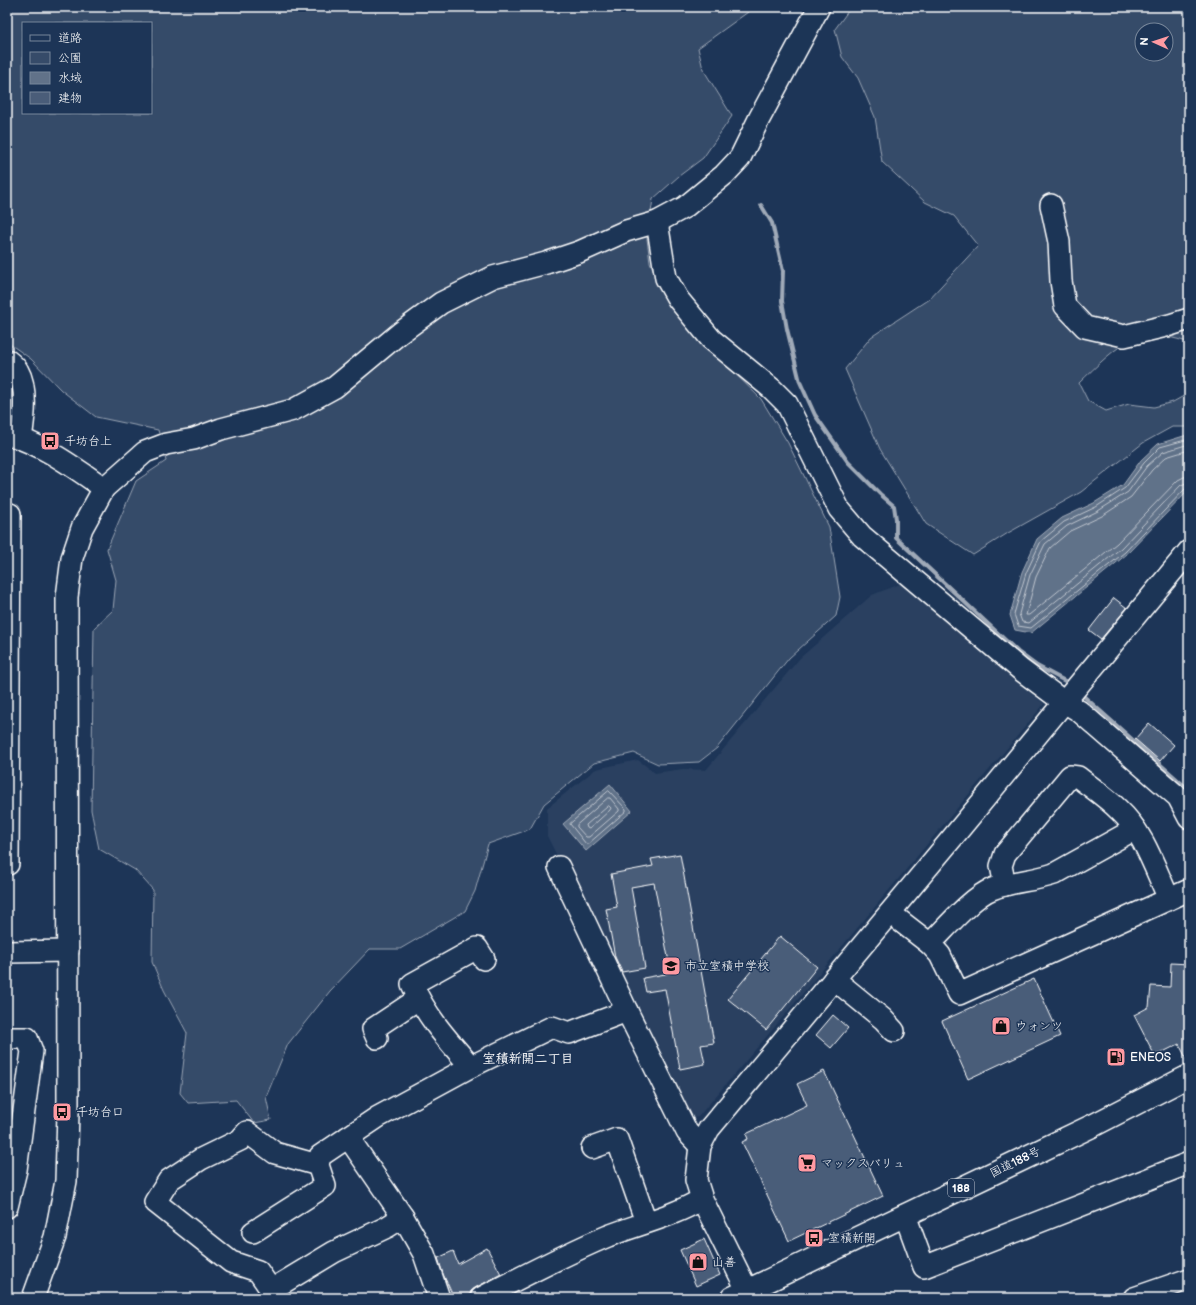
<svg xmlns="http://www.w3.org/2000/svg" width="1196" height="1305" font-family="'Balsamiq Sans','Klee One',sans-serif">
<style>
.built{fill:#2a4161}
.green{fill:#364b69;stroke:#9aa5b4;fill-rule:evenodd}
.water{fill:#617289;stroke:#a0aab8}
.lines{fill:none;stroke-linecap:round;stroke-linejoin:round}
.shore{stroke:#c0c7d0;stroke-width:1}
.stream{stroke:#a0aab8;stroke-width:4}
.building{fill:#4a5d79;stroke:#fff}
.minor-casing{stroke:#fff;stroke-width:24}
.highway-casing{stroke:#fff;stroke-width:25}
.minor{stroke:#1d3557;stroke-width:21}
.highway{stroke:#1d3557;stroke-width:22}
.labels{text-anchor:middle;stroke-width:3;stroke-linejoin:round;paint-order:stroke}
.shield{fill:#1d3557;stroke:#bbc2cd;stroke-width:1}
.shield-label{font-size:11px;font-weight:bold;fill:#fff}
.poi-label{font-size:12px;fill:#fff;stroke:#1d3557;text-anchor:start}
.street-label{font-size:12px;fill:#fff;stroke:#1d3557}
.neighbourhood-label{font-size:13px;font-weight:bold;fill:#fff;stroke:#1d3557}
</style>
<rect width="100%" height="100%" fill="#1d3557"/>
<filter id="ink" filterUnits="userSpaceOnUse"><feTurbulence type="fractalNoise" baseFrequency=".025" numOctaves="2"/><feDisplacementMap in="SourceGraphic" scale="8" xChannelSelector="R" yChannelSelector="G"/><feConvolveMatrix kernelMatrix="1 2 1 2 8 2 1 2 1" color-interpolation-filters="sRGB"/></filter>
<g filter="url(#ink)">
<polygon class="built" points="903,583 1044,704 789,1010 698,1117 688,1119 632,1005 547,836 547,808 596,769 638,760 655,773 683,769 706,770 800,658 872,595"/>
<g class="green">
<path d="M7,7h748l-57,41 5,21 29,47 -29,42 -24,18 -26,23 -6,40 3,23 17,41 48,51 46,45 27,44 41,84 11,70 -4,19 -47,42 -72,90 -18,14 -41,2 -24,-11 -40,10 -50,41 -14,25 -42,15 -13,47 -10,20 -65,38h-30l-40,42 -42,53 -22,53 5,23 -17,3 -18,-23 -48,3 -8,-10 7,-60 -23,-43 -12,-28 1,-72 -18,-20 -36,-21 -8,-39 3,-182 19,-18 3,-30 -9,-31 29,-68 30,-20 -8,-31 -62,-13 -35,-27 -30,-31 -24,-17zM23,23h128v90h-128z"/>
<path d="M851,7h338v336c-11,-5 -40,-11 -52,-6 -23,10 -40,29 -58,46l9,18 18,10 23,-7 25,3 19,-5 16,-9v34h-17l-29,16 -62,49 -73,41 -35,22 -47,-31 -46,-75 -35,-80 26,-32 58,-38 49,-53 -24,-30 -29,-14 -43,-40 -7,-45 -17,-39 -16,-21 -7,-28zM1142,30h24v24h-24z"/>
</g>
<g class="water">
<polygon points="1187,435 1189,436 1189,490 1127,554 1031,633 1015,630 1010,615 1022,572 1037,539 1062,518 1094,503 1123,485 1141,460 1158,444"/>
<polygon points="610,784 632,811 586,851 563,824"/>
</g>
<g class="lines">
<g class="shore">
<polyline points="1189,439 1160,447 1144,463 1125,488 1096,507 1064,522 1041,541 1026,573 1014,614 1018,626 1031,628 1125,552 1185,489 1189,487"/>
<polyline points="1189,444 1163,452 1147,466 1128,492 1098,511 1067,526 1045,544 1030,575 1019,614 1022,622 1029,623 1121,548 1181,485 1189,482"/>
<polyline points="1189,450 1166,457 1152,470 1131,497 1102,516 1070,531 1050,548 1036,577 1026,615 1029,615 1117,543 1178,480 1184,477 1189,476"/>
<polygon points="609,791 626,809 626,811 588,844 586,844 570,824"/>
<polygon points="608,798 610,798 619,809 619,811 589,837 586,837 577,827 577,825"/>
<polygon points="609,806 611,808 610,810 589,829 587,828 586,825 607,807"/>
</g>
<g class="stream">
<polyline points="761,205 772,223 783,271 782,301 787,329 800,382 815,415 848,462 880,494 894,506 896,519 896,538 1018,652 1037,666 1065,681 1070,685"/>
<polyline points="1080,693 1189,790"/>
</g>
</g>
<g class="building">
<polygon points="1114,598 1127,608 1101,639 1089,630"/>
<polygon points="1149,723 1174,745 1160,761 1135,739"/>
<polygon points="680,854 714,1043 701,1045 705,1064 680,1069 665,989 646,992 643,978 671,973 654,883 631,887 645,968 622,972 615,957 606,909 617,907 611,874 653,866 651,859"/>
<polygon points="780,936 817,967 766,1030 728,999"/>
<polygon points="1171,963 1189,964 1189,1064 1179,1044 1155,1056 1134,1015 1149,1007 1151,986 1170,987"/>
<polygon points="1034,979 1060,1036 968,1079 942,1021"/>
<polygon points="833,1015 848,1028 831,1048 816,1035"/>
<polygon points="824,1071 883,1196 789,1241 742,1142 748,1139 746,1134 807,1105 797,1084"/>
<polygon points="704,1239 720,1275 696,1286 680,1250"/>
<polygon points="487,1248 501,1274 475,1288 471,1291 469,1297 466,1298 454,1298 443,1274 438,1258 453,1251 458,1264"/>
</g>
<g class="lines">
<defs>
<g id="minor">
<polyline points="1051,205 1059,242 1061,281 1065,306 1085,327 1124,336 1170,325 1189,319"/>
<polyline points="657,222 666,278 678,299 711,339 772,389 787,404 839,509 862,536 1021,670 1064,702 1079,711 1178,797 1189,818"/>
<path d="M7,360c4,3 9,7 11,11 10,17 6,49 3,67"/>
<path d="M7,434c37,11 65,32 97,54"/>
<polyline points="7,514 10,514 8,864 7,864"/>
<polyline points="559,867 627,1011 687,1132 700,1146"/>
<path d="M1005,885l-4,-19 4,-12 65,-78 8,1c14,11 29,21 41,33 25,23 36,59 50,89"/>
<polyline points="890,913 930,944 940,955 959,994 1189,890"/>
<path d="M930,944c15,-15 43,-48 62,-55 20,-8 42,-8 62,-15l81,-45"/>
<polyline points="7,952 68,951"/>
<polyline points="834,979 883,1019 894,1031"/>
<polyline points="7,1038 27,1038 32,1051 16,1170 7,1207"/>
<polyline points="377,1038 373,1029 418,999"/>
<path d="M470,1067l-4,-6c-21,-24 -41,-47 -54,-77l65,-36 7,11"/>
<polyline points="348,1137 403,1217 424,1254 439,1298"/>
<polyline points="592,1148 617,1139 646,1222"/>
<polyline points="318,1165 275,1153 247,1132 240,1140 201,1159 169,1180 155,1202 231,1262 258,1271 271,1290 334,1252 387,1227 403,1217"/>
<polyline points="905,1215 924,1267 1189,1163"/>
<polyline points="253,1232 325,1186 318,1165 320,1156 378,1117 470,1067 552,1027 569,1033 627,1011"/>
<polyline points="33,1298 55,1237 66,1181 68,1113 67,597 72,558 82,528 104,488 145,452 166,444 194,439 221,429 293,410 335,387 400,333 441,303 493,277 546,263 579,252 626,231 657,222 685,207 724,175 740,158 759,119 819,7"/>
<path d="M481,1298c42,-22 84,-44 127,-62 31,-12 66,-20 94,-37"/>
<polyline points="751,1298 702,1199 696,1180 700,1146 709,1129 953,837 1189,551"/>
<polyline points="1134,1298 1189,1279"/>
</g>
<polyline id="highway" points="732,1298 1094,1125 1189,1076"/>
</defs>
<use href="#minor" class="minor-casing"/>
<use href="#highway" class="highway-casing"/>
<use href="#minor" class="minor"/>
<use href="#highway" class="highway"/>
</g>
</g>
<defs>
<symbol id="bus-square" viewBox="-11 -11 22 22"><rect x="-9" y="-9" width="18" height="18" rx="4" fill="#ff9aa2" stroke="#1d3557"/><path d="M-5-6H5V4H4V6H2V4H-2V6H-4V4H-5ZM-3.5-4V0h7V-4ZM-3.5 1.2v1.5H-2V1.2ZM2 1.2v1.5H3.5V1.2Z" fill="#111"/></symbol>
<symbol id="school-square" viewBox="-11 -11 22 22"><rect x="-9" y="-9" width="18" height="18" rx="4" fill="#ff9aa2" stroke="#1d3557"/><path d="M0-5L7-2L0 1L-7-2ZM-4 1L0 2.5L4 1V4Q0 6-4 4Z" fill="#111"/></symbol>
<symbol id="shop-square" viewBox="-11 -11 22 22"><rect x="-9" y="-9" width="18" height="18" rx="4" fill="#ff9aa2" stroke="#1d3557"/><path d="M-5-2.5h2.3a2.7 3.5 0 0 1 5.4 0H5L5.5 6h-11ZM-1.5-2.5h3a1.5 2.3 0 0 0-3 0Z" fill="#111"/></symbol>
<symbol id="fuel-square" viewBox="-11 -11 22 22"><rect x="-9" y="-9" width="18" height="18" rx="4" fill="#ff9aa2" stroke="#1d3557"/><path d="M-5.5-6h7V0h2V4h1.3V-2.5L3-4.5l.8-.8L6-3V5H2.5V1h-1V6h-7ZM-4.2-4.7v3.2H.2V-4.7Z" fill="#111"/></symbol>
<symbol id="supermarket-square" viewBox="-11 -11 22 22"><rect x="-9" y="-9" width="18" height="18" rx="4" fill="#ff9aa2" stroke="#1d3557"/><path d="M-6-5.5h2.5l.6 2H6L4.5 2H-2.5L-4.4-4H-6ZM-1.5 3.2a1.3 1.3 0 1 0 .1 0ZM3 3.2a1.3 1.3 0 1 0 .1 0Z" fill="#111"/></symbol>
</defs>
<g fill-rule="evenodd">
<use href="#bus-square" x="39" y="430" width="22" height="22"/>
<use href="#school-square" x="660" y="955" width="22" height="22"/>
<use href="#shop-square" x="990" y="1015" width="22" height="22"/>
<use href="#fuel-square" x="1105" y="1046" width="22" height="22"/>
<use href="#bus-square" x="51" y="1101" width="22" height="22"/>
<use href="#supermarket-square" x="796" y="1152" width="22" height="22"/>
<use href="#bus-square" x="803" y="1227" width="22" height="22"/>
<use href="#shop-square" x="687" y="1251" width="22" height="22"/>
</g>
<g class="labels">
<rect class="shield" x="948" y="1179" width="26" height="18" rx="3"/>
<g class="shield-label">
<text x="961" y="1192">188</text>
</g>
<g class="poi-label">
<text x="64" y="445">千坊台上</text>
<text x="685" y="970">市立室積中学校</text>
<text x="1015" y="1030">ウォンツ</text>
<text x="1130" y="1061">ENEOS</text>
<text x="76" y="1116">千坊台口</text>
<text x="821" y="1167">マックスバリュ</text>
<text x="828" y="1242">室積新開</text>
<text x="712" y="1266">山善</text>
</g>
<g class="street-label">
<text transform="translate(1015 1162) rotate(-26)" y="4">国道188号</text>
</g>
<g class="neighbourhood-label">
<text x="528" y="1063">室積新開二丁目</text>
</g>
</g>
<rect width="1196" height="1305" fill="none" stroke="#1d3557" stroke-width="24"/>
<rect x="12" y="12" width="1172" height="1281" fill="none" stroke="#fff" stroke-width="1.5" filter="url(#ink)"/>
<rect x="22" y="22" width="130" height="92" fill="#1d3557" stroke="#77869a"/>
<rect x="30" y="35" width="20" height="6" fill="#1d3557" stroke="#77869a"/>
<text x="58" y="42" font-size="12" fill="#ffffff">道路</text>
<rect x="30" y="52" width="20" height="12" fill="#364b69" stroke="#77869a"/>
<text x="58" y="62" font-size="12" fill="#ffffff">公園</text>
<rect x="30" y="72" width="20" height="12" fill="#617289" stroke="#77869a"/>
<text x="58" y="82" font-size="12" fill="#ffffff">水域</text>
<rect x="30" y="92" width="20" height="12" fill="#4a5d79" stroke="#77869a"/>
<text x="58" y="102" font-size="12" fill="#ffffff">建物</text>
<g transform="translate(1154 42) rotate(273)"><circle r="19" fill="#1d3557" stroke="#77869a"/>
<path d="M0-3L7 15L0 10L-7 15Z" fill="#ff9aa2"/>
<text y="-6" font-size="11" font-weight="bold" text-anchor="middle" fill="#ffffff">N</text>
</g>
</svg>
